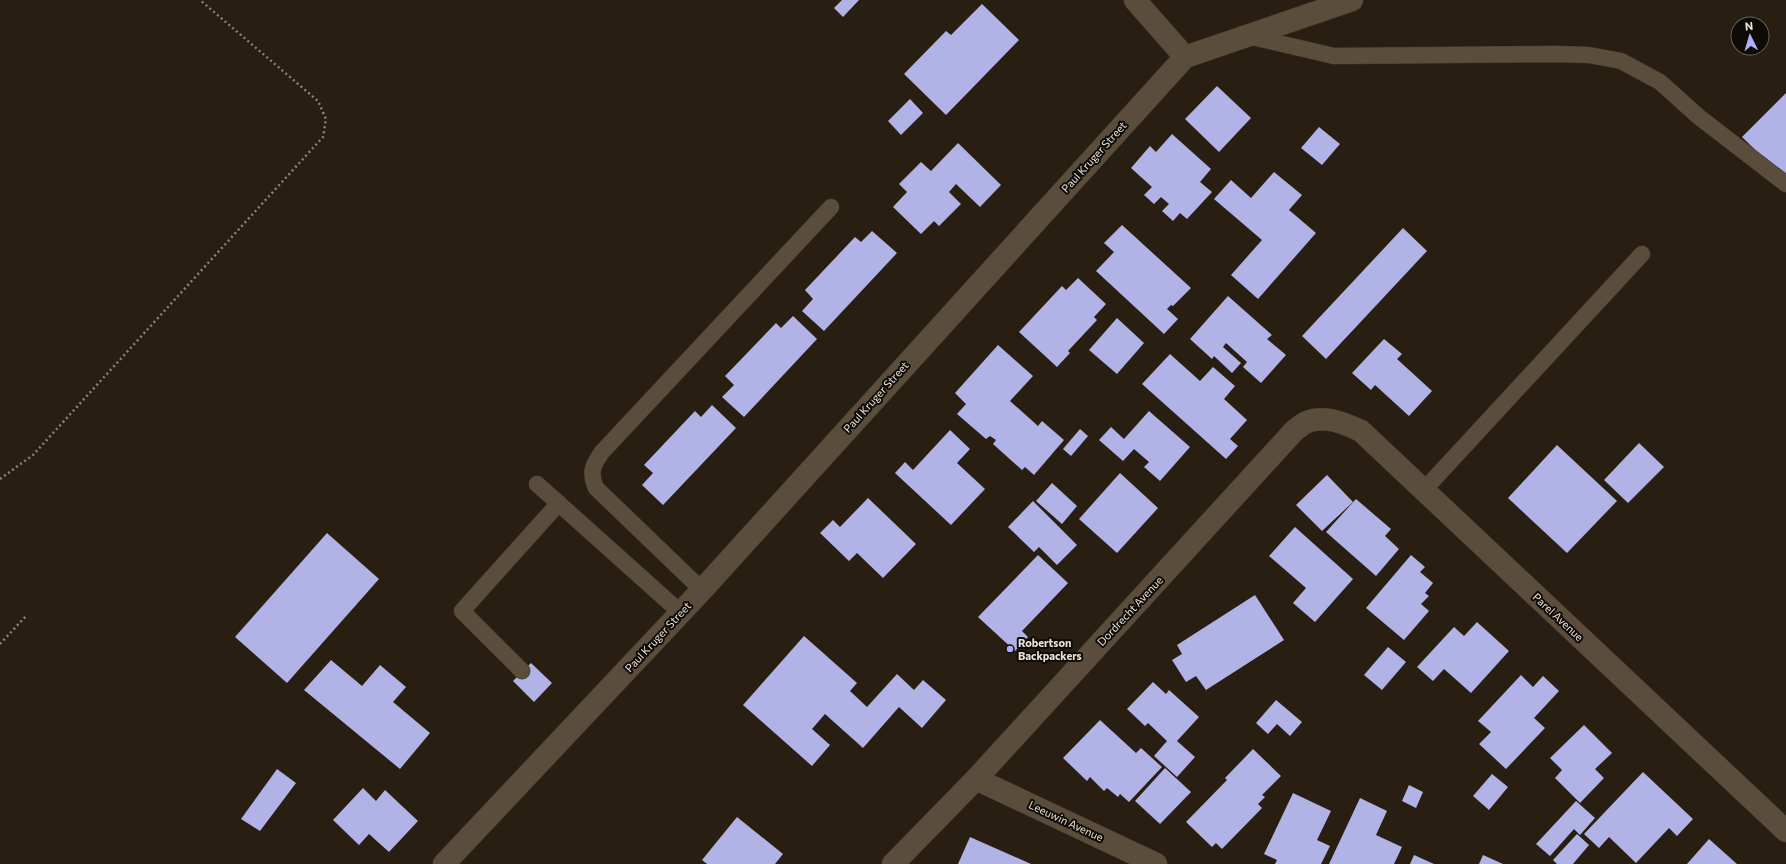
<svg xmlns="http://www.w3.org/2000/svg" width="1786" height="864" font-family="Commissioner,sans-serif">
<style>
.building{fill:#b1b3e6}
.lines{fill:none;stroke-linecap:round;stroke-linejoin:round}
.service-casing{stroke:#433a2e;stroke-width:17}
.minor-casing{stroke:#433a2e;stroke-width:23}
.tertiary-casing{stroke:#433a2e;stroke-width:23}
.path{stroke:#8b8379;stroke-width:2.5;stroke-dasharray:2 3;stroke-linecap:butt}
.service{stroke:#5b4d3c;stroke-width:16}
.minor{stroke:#5b4d3c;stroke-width:22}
.tertiary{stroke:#5b4d3c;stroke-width:22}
.poi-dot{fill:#aeaefb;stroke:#0e0a05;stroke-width:1.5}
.labels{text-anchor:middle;stroke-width:4;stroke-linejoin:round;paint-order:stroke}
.street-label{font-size:11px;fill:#eae3db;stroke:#0e0a05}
.poi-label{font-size:11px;font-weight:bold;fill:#eae3db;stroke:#0e0a05;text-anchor:start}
</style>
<rect width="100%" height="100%" fill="#281f12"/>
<g class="building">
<polygon points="842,0 859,0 843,17 834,8"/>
<polygon points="982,4 1019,40 946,115 904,74 946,31 951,35"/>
<polygon points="1217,86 1251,118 1219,152 1185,119"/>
<polygon points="1786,93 1786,180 1742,137"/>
<polygon points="910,99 923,113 901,135 888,121"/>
<polygon points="1319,127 1340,144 1322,165 1301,148"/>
<polygon points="1172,134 1211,169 1200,182 1212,192 1187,219 1180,213 1173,221 1162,211 1169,204 1161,197 1154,204 1144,195 1152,187 1131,168 1150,146 1156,152"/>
<polygon points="958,143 1001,185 980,207 956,184 949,192 961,204 939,226 934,221 921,234 893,207 907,192 899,184 921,162 931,171"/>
<polygon points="1274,172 1302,195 1289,210 1316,233 1258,299 1231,275 1262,240 1214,199 1231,180 1251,198"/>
<polygon points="1122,225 1191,288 1173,306 1171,305 1167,309 1178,319 1164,334 1096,271 1114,252 1104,243"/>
<polygon points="1403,228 1427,251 1326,359 1302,336"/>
<polygon points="872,231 897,253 824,331 802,311 813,299 805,290 855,237 861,242"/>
<polygon points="1078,278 1106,304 1094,317 1097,320 1068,351 1070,353 1057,367 1019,332 1062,286 1066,290"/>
<polygon points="1228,296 1272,335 1267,339 1286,355 1261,383 1243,367 1247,362 1226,343 1223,347 1241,363 1232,373 1214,356 1212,359 1190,339"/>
<polygon points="793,316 817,339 744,417 722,397 734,385 725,376 776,323 781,328"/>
<polygon points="1117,318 1144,343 1117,374 1089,350"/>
<polygon points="1384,339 1402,354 1397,359 1432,391 1409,416 1375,385 1371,390 1352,373"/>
<polygon points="998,345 1033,376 1010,401 1038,426 1042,421 1064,440 1034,475 1025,467 1022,470 993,444 996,440 990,436 986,439 957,414 966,404 955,393"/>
<polygon points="1170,354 1200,381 1213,367 1235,386 1224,399 1247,420 1230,439 1238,446 1226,459 1142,384"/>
<polygon points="712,405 736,428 663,505 642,485 653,473 644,465 695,411 701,417"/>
<polygon points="1149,411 1190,447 1160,481 1144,467 1149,462 1134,449 1123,461 1099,440 1111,427 1124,439"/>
<polygon points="1080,429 1088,436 1071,456 1063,449"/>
<polygon points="950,430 970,449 957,463 985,489 951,525 895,473 905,462 913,470"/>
<polygon points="1639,443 1664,467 1628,503 1604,480"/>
<polygon points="1557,445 1617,501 1567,553 1508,498"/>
<polygon points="1120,473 1158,508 1117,553 1079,519"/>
<polygon points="1327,475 1353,502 1322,531 1296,505"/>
<polygon points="1052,483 1077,506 1062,524 1036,501"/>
<polygon points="868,498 916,544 883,578 857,553 849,561 820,533 833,520 840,527"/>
<polygon points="1356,499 1391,529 1385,536 1399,549 1376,576 1326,532"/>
<polygon points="1033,501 1077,545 1057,565 1039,547 1034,552 1008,527"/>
<polygon points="1295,527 1353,579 1315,622 1293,603 1306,588 1269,556"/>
<polygon points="327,533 379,579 287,683 235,637"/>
<polygon points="1038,555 1068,583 1022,631 1028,637 1015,651 978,617"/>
<polygon points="1411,555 1425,567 1420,572 1433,583 1425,593 1429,596 1421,604 1429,611 1404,640 1366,608"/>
<polygon points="1255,595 1284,640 1206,690 1196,676 1186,682 1172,660 1182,654 1177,645"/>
<polygon points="1477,622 1509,651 1471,693 1444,669 1433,681 1417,667 1454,627 1464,636"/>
<polygon points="804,636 857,683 850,691 867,707 897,674 914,690 923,680 946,700 922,728 899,707 863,748 825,714 812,729 830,745 812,766 743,705"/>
<polygon points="1388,647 1406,662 1382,690 1364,675"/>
<polygon points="331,660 362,686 380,665 406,687 393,702 430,733 400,769 304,690"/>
<polygon points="531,663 552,683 534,702 513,681"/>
<polygon points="1521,675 1533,687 1543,676 1559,691 1534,718 1545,728 1506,769 1479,744 1491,732 1478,721"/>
<polygon points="1153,682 1166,694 1169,690 1199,717 1177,741 1195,757 1177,777 1154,756 1167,741 1148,723 1145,726 1127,709"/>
<polygon points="1276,700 1302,722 1290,736 1277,724 1268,734 1256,723"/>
<polygon points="1100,720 1136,753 1141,748 1162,767 1129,802 1120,794 1118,797 1107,788 1104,791 1090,777 1087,781 1063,758"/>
<polygon points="1584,725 1612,753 1595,769 1604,778 1580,803 1555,778 1562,770 1550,758"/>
<polygon points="1253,749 1281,776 1262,795 1265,797 1258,804 1262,808 1222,849 1216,843 1212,847 1186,822 1227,780 1225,778"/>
<polygon points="1165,768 1191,792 1160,824 1135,801"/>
<polygon points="277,769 296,783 260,831 241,819"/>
<polygon points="1643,772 1693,819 1677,836 1669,828 1636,863 1609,837 1599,848 1584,834"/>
<polygon points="1492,774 1508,787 1489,810 1473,796"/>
<polygon points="1409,785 1423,792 1416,808 1402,801"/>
<polygon points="363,788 376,801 385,790 418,821 389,852 369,834 359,845 333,820"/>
<polygon points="1293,793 1331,811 1317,840 1330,846 1321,864 1275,864 1277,860 1264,854"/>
<polygon points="1360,798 1387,811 1376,835 1402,847 1394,864 1329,864"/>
<polygon points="1576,801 1595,818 1580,835 1574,829 1550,856 1536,844"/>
<polygon points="737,817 783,854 775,864 707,864 702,860"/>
<polygon points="1577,834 1589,845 1573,864 1557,864 1553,860"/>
<polygon points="970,837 1031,864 958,864"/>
<polygon points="1709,839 1737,864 1687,864"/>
<polygon points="1414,855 1434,864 1410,864"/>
<polygon points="1483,855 1503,864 1479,864"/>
</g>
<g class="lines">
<defs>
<g id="service">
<polyline points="1248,36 1334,56 1556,54 1589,55 1621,61 1660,82 1699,117 1786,184"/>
<polyline points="537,484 681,613"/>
<polyline points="1423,491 1642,254"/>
<path d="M702,590l-106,-102c-7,-16 -3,-23 6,-36l229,-245"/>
<polyline points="522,671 462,611 559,503"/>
</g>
<g id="minor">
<polyline points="1135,0 1185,57"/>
<polyline points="976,779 1156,864"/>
<path d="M893,864l83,-85 318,-348c4,-3 8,-7 13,-9 18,-7 37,1 54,9l425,400"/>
</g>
<polyline id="tertiary" points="444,864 702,590 1185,57 1352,0"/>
</defs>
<use href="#service" class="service-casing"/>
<use href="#minor" class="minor-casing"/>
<use href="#tertiary" class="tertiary-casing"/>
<g class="path">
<polyline points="0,479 33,455 323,137 326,119 318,101 200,0"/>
<polyline points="0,644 26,616"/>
</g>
<use href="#service" class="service"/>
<use href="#minor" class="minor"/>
<use href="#tertiary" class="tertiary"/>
</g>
<circle class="poi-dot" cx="1010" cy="649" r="4"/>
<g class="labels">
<g class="street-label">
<text transform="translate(1094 157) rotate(-48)" y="4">Paul Kruger Street</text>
<text transform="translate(876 397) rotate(-48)" y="4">Paul Kruger Street</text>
<text transform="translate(1130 611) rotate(-47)" y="4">Dordrecht Avenue</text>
<text transform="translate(1558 617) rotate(43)" y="4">Parel Avenue</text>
<text transform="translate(658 637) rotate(-47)" y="4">Paul Kruger Street</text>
<text transform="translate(1066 821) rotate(25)" y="4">Leeuwin Avenue</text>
</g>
<g class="poi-label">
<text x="1018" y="647">Robertson<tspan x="1018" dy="13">Backpackers</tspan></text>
</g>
</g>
<g transform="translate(1750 36) rotate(355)"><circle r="19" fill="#0e0a05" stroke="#66615b"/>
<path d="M0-3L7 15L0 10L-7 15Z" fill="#aeaefb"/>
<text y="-6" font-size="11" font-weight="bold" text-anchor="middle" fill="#eae3db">N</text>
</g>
</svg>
